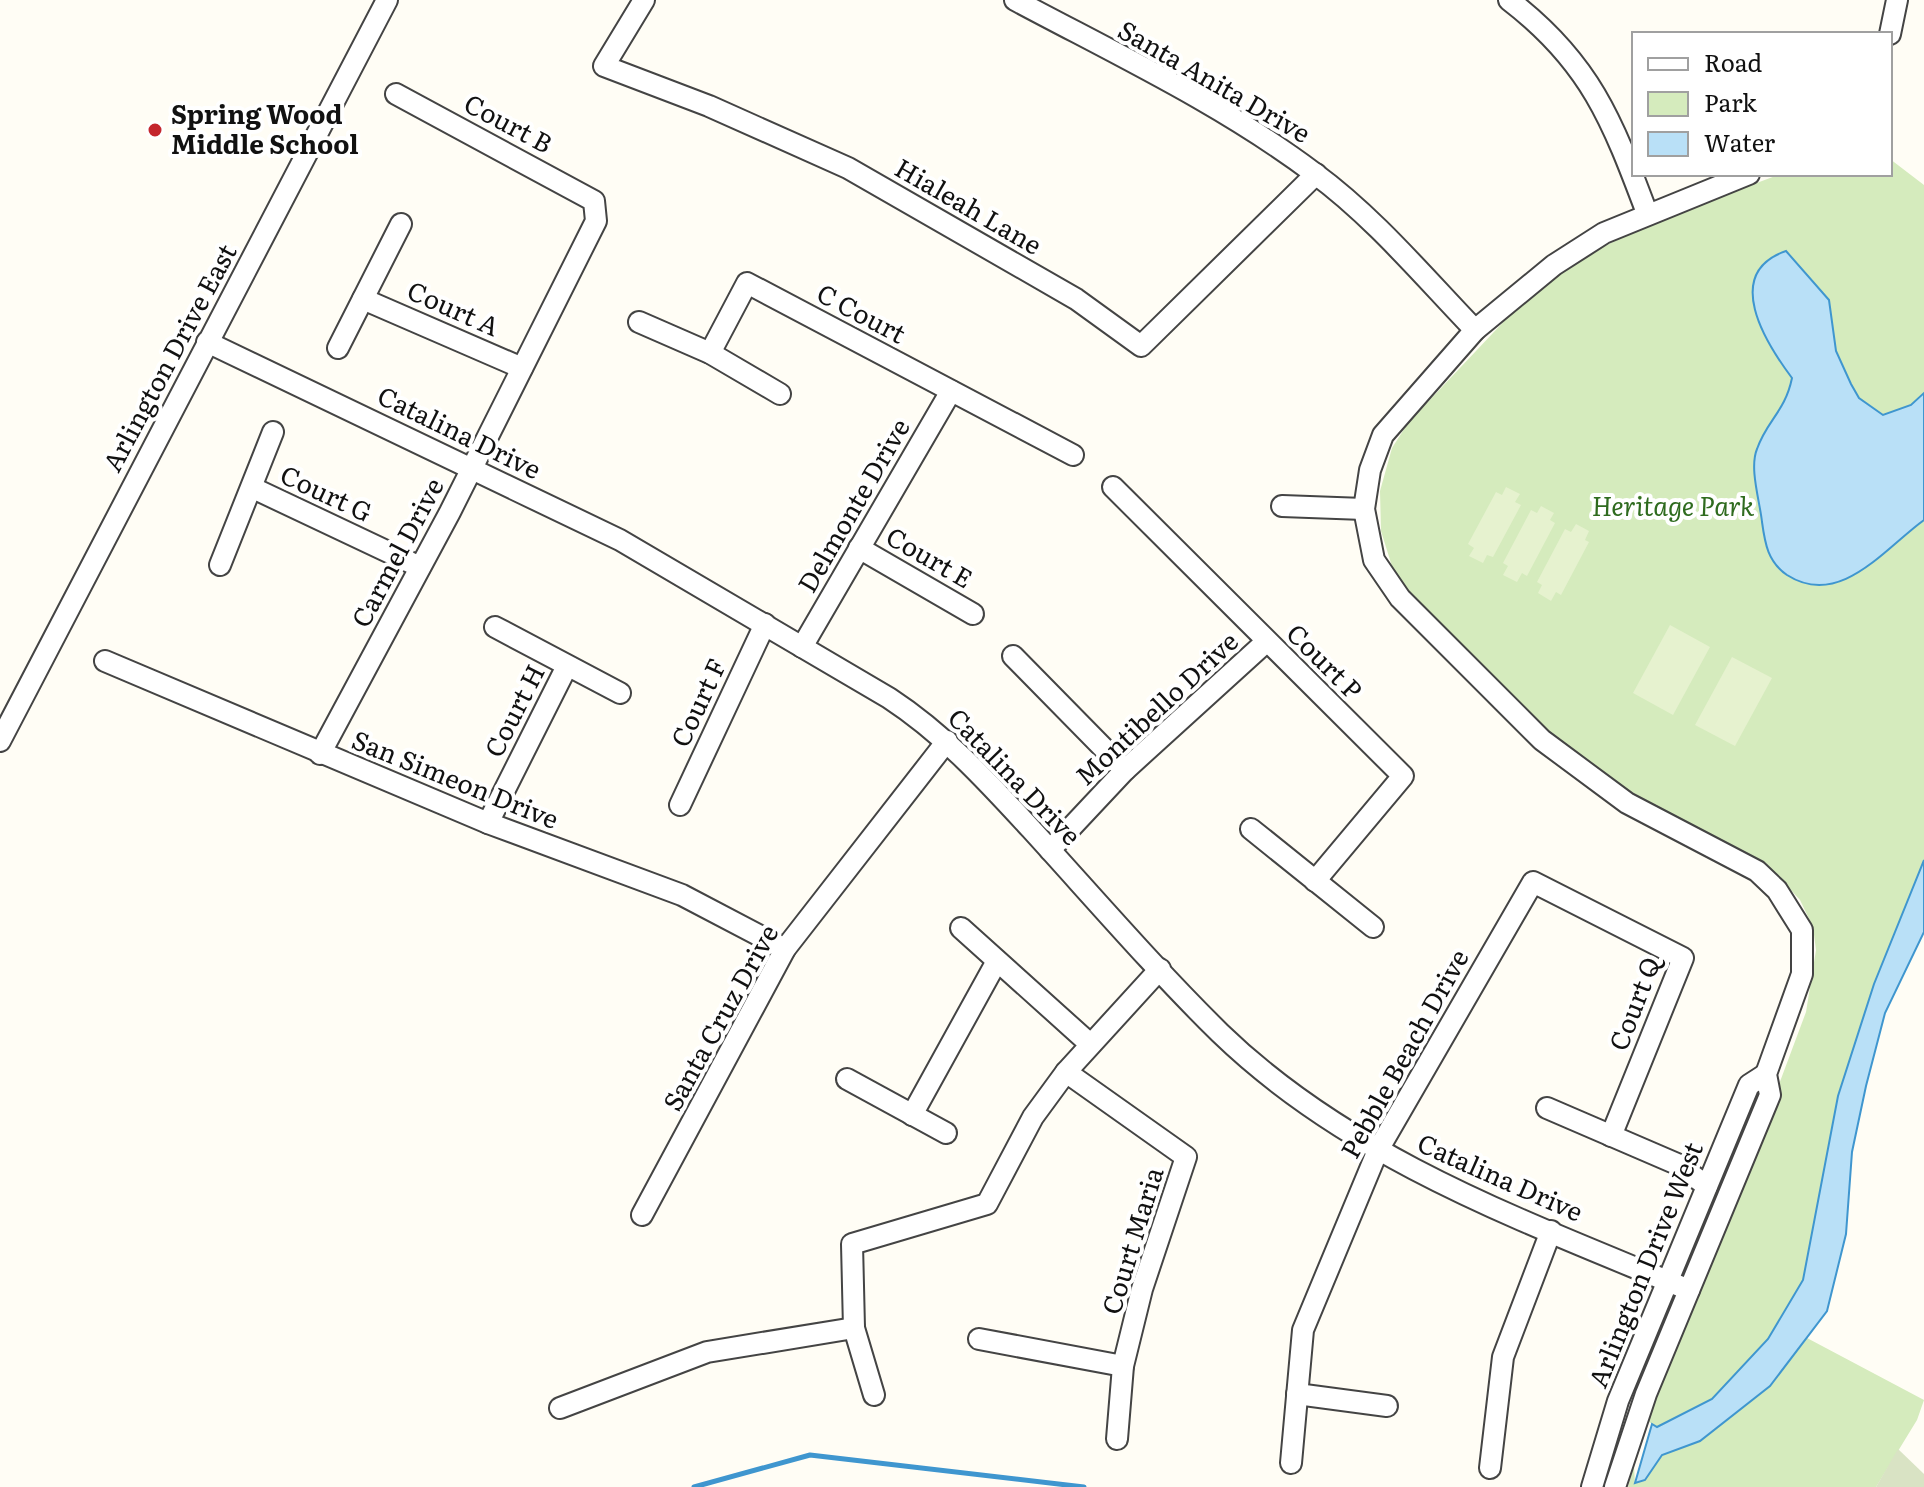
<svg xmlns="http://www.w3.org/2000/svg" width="1924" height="1487" font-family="Literata,serif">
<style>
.green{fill:#d5ebbd}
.cemetery{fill:#d9e3c4}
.pitch{fill:#e6f2cf}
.water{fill:#b9e0f7;stroke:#3f96cf;stroke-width:2}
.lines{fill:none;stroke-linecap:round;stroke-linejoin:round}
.stream{stroke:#3f96cf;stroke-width:5}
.street-casing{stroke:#444;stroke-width:24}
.street{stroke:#fff;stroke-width:20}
.poi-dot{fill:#c4262e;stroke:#fff;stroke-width:3}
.labels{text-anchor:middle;stroke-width:8;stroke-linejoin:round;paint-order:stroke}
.street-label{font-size:26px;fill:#111;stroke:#fff}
.poi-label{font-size:26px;font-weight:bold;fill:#111;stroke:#fff;text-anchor:start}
.park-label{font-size:26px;font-style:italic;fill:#2f6b1f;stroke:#fff}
</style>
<rect width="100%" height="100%" fill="#fffdf5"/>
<g class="green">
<polygon points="1890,159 1924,185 1924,860 1874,984 1838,1096 1803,1280 1768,1339 1712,1399 1657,1427 1641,1417 1735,1202 1806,1012 1816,950 1813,927 1800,900 1766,863 1680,821 1582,762 1515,704 1431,619 1395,576 1381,531 1380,491 1392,448 1408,423 1528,296 1572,263 1650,223 1781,174 1890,174"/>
<polygon points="1807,1338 1924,1400 1917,1420 1876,1487 1628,1487 1634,1466 1635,1483 1645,1480 1662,1455 1700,1441 1770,1386"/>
</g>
<polygon class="cemetery" points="1898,1449 1924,1474 1924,1487 1876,1487"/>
<g class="pitch">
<polygon points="1506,487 1520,494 1515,502 1521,505 1493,557 1487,555 1483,563 1469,556 1474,548 1468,544 1496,492 1502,495"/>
<polygon points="1541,506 1554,513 1550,520 1555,523 1527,576 1522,573 1517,582 1503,575 1508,566 1503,563 1531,510 1537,513"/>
<polygon points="1576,524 1589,531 1585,540 1589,542 1561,595 1556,592 1551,601 1538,593 1542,585 1537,582 1565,529 1571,532"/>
<polygon points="1670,625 1710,647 1673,715 1633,693"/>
<polygon points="1732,657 1772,678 1735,746 1695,725"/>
</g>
<g class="water">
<path d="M1786,251l43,49 7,51 15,33 8,14 24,17 28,-10 13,-12v127c-39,28 -84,89 -137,55 -19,-13 -22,-31 -25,-53 -2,-20 -13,-54 -5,-73 10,-29 28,-37 35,-71 -27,-36 -70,-105 -6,-127z"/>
<polygon points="1924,860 1924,932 1885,1013 1866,1086 1852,1152 1846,1234 1827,1311 1770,1386 1700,1441 1662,1455 1645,1480 1635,1483 1652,1424 1657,1427 1712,1399 1768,1339 1803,1280 1838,1096 1874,984"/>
</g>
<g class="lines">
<polyline class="stream" points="694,1487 810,1455 1084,1487"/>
<defs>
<g id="street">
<polyline points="644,0 604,66 709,106 848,168 1076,299 1141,346 1316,174"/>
<path d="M1015,0c101,54 207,104 299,173 60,44 109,103 161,157"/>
<path d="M1509,0c81,62 103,120 138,213"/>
<polyline points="1890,34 1897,0"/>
<polyline points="363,299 522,368"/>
<polyline points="639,322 710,353 780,394"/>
<path d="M207,342l413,198 269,158c55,36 98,83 142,131 62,68 123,139 189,204 130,126 304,188 469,257"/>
<polyline points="338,348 401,224"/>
<polyline points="710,353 747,283 1073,455"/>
<polyline points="1113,487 1403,776 1315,881"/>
<polyline points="253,488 420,567"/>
<polyline points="1282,506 1364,509"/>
<polyline points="859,548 973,614"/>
<polyline points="220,565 273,432"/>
<polyline points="495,627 620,693"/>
<polyline points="802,647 951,391"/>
<polyline points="1013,656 1125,770"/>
<polyline points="105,661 488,823 682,895 785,949"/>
<polyline points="0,741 387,0"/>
<polyline points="320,754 450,512 596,221 594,201 396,94"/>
<polyline points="680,805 765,624"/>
<polyline points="488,823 567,666"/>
<polyline points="1251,829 1373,927"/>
<polyline points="1050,850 1125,770 1266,642"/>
<polyline points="961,928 1090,1044"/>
<polyline points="1066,1072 1186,1157 1142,1289 1123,1366 1117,1439"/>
<polyline points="847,1079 946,1133"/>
<polyline points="1547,1108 1677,1164 1707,1186"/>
<polyline points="912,1115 997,961"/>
<polyline points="642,1215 785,949 947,741"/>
<polyline points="979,1339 1123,1366"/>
<polyline points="1297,1394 1387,1406"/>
<polyline points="874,1395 854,1328 852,1244 987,1204 1033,1117 1066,1072 1160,969"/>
<polyline points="560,1408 707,1352 854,1328"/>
<polyline points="1291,1463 1303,1330 1378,1150 1533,882 1683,958 1611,1136"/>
<polyline points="1490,1468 1503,1357 1551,1231"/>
<polyline points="1592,1487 1618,1401 1749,1085 1766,1074"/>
<polyline points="1615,1487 1646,1394 1770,1095 1766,1074 1802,974 1802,930 1777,890 1757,871 1627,803 1542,740 1400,598 1374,560 1364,509 1370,470 1383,435 1475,330 1554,265 1604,233 1749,174"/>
</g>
</defs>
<use href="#street" class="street-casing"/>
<use href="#street" class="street"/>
</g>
<circle class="poi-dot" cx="155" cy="130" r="8"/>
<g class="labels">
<g class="street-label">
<text transform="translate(1214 82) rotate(30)" y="9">Santa Anita Drive</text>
<text transform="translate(508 124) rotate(28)" y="9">Court B</text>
<text transform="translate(968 207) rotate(30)" y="9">Hialeah Lane</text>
<text transform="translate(453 309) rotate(24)" y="9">Court A</text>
<text transform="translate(861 314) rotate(28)" y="9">C Court</text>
<text transform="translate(170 358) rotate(-62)" y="9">Arlington Drive East</text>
<text transform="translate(459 433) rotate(26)" y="9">Catalina Drive</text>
<text transform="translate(326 494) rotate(25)" y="9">Court G</text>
<text transform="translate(854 506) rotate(-60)" y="9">Delmonte Drive</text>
<text transform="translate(398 553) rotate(-62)" y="9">Carmel Drive</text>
<text transform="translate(929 558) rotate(30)" y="9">Court E</text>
<text transform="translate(1324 662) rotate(45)" y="9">Court P</text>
<text transform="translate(699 703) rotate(-65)" y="9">Court F</text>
<text transform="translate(1157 709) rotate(-43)" y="9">Montibello Drive</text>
<text transform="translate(515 711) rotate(-63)" y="9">Court H</text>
<text transform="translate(1014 777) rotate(46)" y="9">Catalina Drive</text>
<text transform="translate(455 780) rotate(22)" y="9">San Simeon Drive</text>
<text transform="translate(1635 1004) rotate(-69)" y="9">Court Q</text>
<text transform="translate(721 1018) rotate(-61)" y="9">Santa Cruz Drive</text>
<text transform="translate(1405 1054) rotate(-61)" y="9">Pebble Beach Drive</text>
<text transform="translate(1500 1178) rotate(24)" y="9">Catalina Drive</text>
<text transform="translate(1133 1241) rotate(-73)" y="9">Court Maria</text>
<text transform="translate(1646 1265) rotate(-68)" y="9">Arlington Drive West</text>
</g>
<g class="poi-label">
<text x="171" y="124">Spring Wood<tspan x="171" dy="30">Middle School</tspan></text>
</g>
<g class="park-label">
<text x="1673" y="516">Heritage Park</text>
</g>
</g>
<rect x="1632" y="32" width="260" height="144" fill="#ffffff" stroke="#a0a0a0" stroke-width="2"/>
<rect x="1648" y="58" width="40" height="12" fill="#ffffff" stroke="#a0a0a0" stroke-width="2"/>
<text x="1704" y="72" font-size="24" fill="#111111">Road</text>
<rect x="1648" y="92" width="40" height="24" fill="#d5ebbd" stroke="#a0a0a0" stroke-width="2"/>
<text x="1704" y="112" font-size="24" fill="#111111">Park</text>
<rect x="1648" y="132" width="40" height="24" fill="#b9e0f7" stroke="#a0a0a0" stroke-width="2"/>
<text x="1704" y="152" font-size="24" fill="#111111">Water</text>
</svg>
